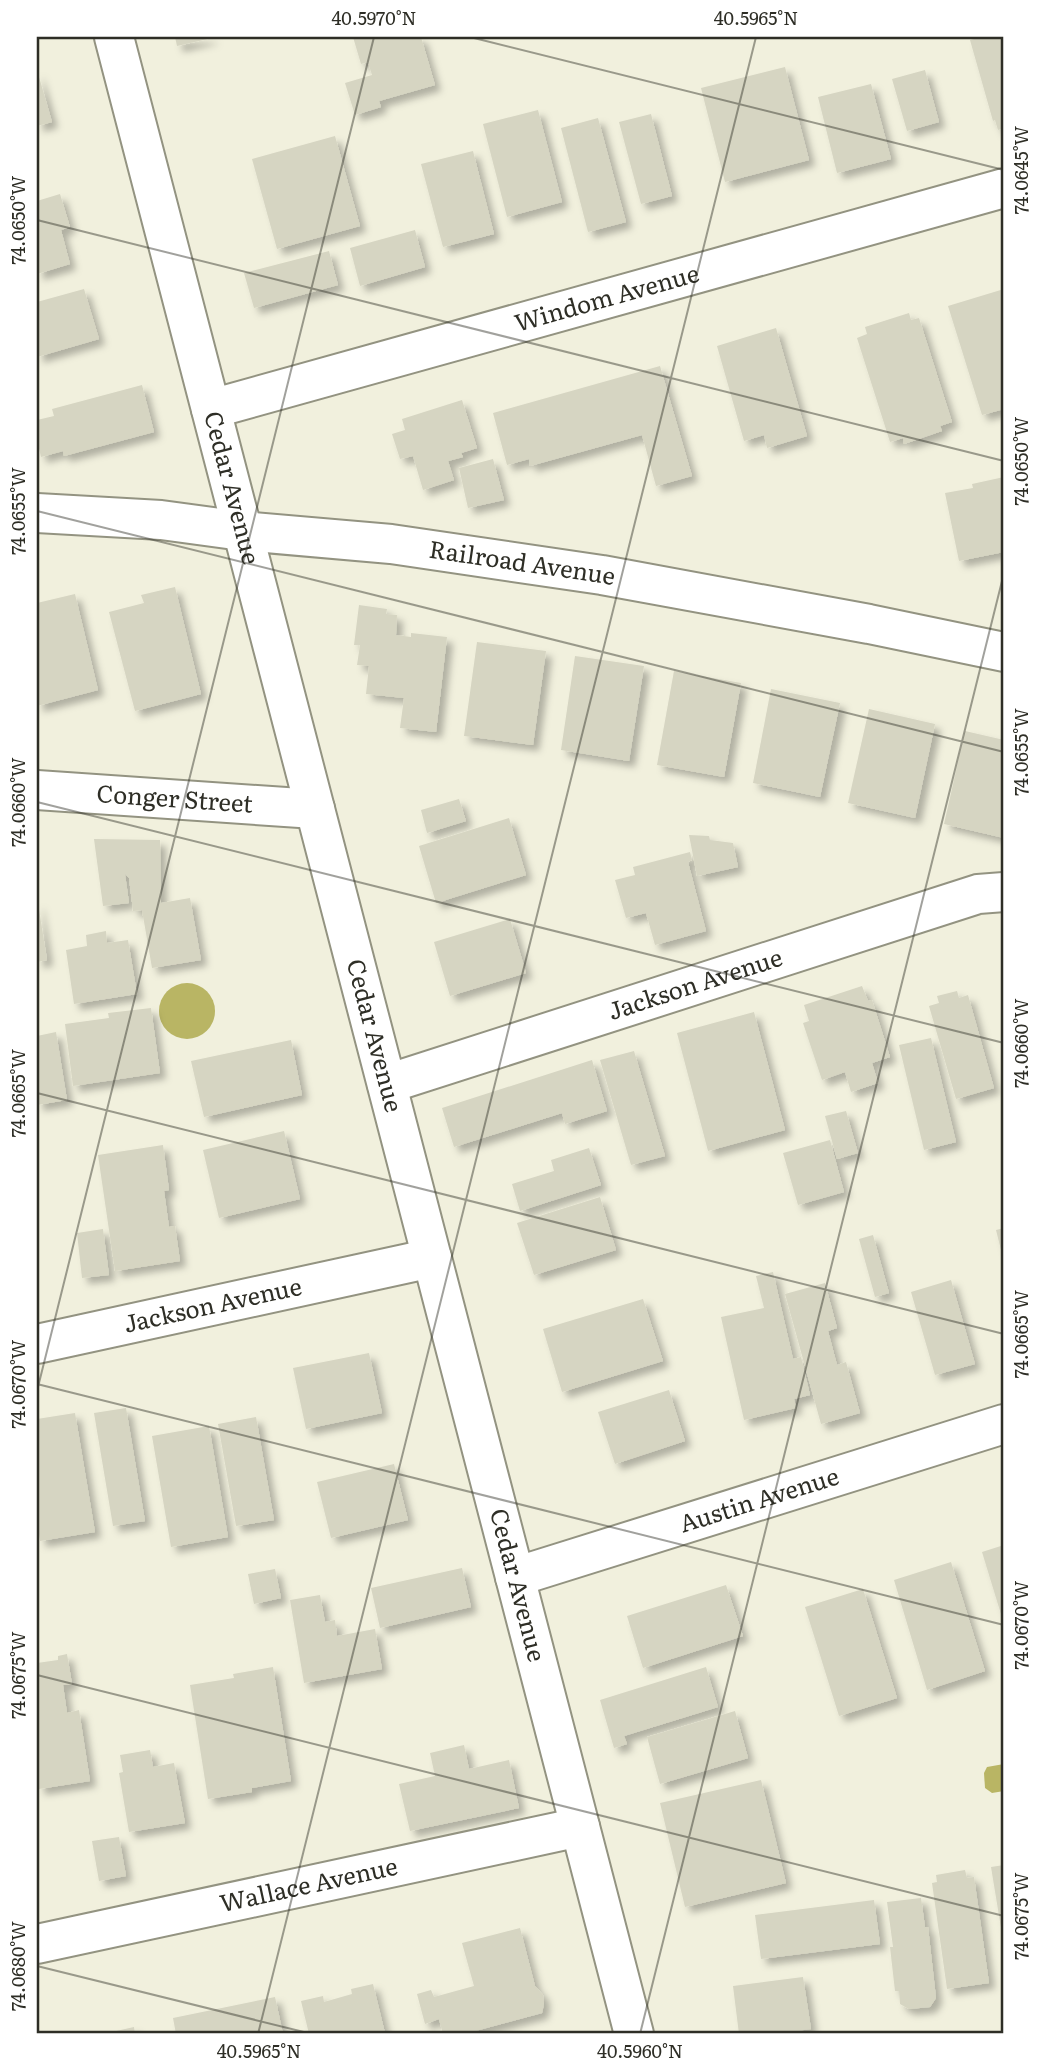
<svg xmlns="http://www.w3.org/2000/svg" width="1041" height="2071" font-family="Literata,serif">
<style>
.water{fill:#b9b564}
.building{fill:#d6d5c2;filter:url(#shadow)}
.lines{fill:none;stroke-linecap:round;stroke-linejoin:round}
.minor-casing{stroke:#939381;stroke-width:42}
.minor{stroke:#fff;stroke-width:38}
.ticks{fill:none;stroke:#2e2e26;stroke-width:2;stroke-opacity:0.45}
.labels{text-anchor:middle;stroke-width:6;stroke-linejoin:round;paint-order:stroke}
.street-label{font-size:24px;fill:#2e2e26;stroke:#fff}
.neatline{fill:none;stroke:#2e2e26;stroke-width:2.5}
.ticks-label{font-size:18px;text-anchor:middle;fill:#2e2e26}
</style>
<defs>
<filter id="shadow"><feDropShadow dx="6" dy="6" stdDeviation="3.5" flood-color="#0004"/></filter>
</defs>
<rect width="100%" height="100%" fill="#f1f0dd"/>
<g class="water">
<circle cx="187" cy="1011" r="28"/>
<polygon points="1004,1764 1004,1791 992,1793 985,1788 984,1773 987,1767"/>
</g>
<g class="building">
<polygon points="175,37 212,37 212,38 177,46"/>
<polygon points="353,37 421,37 435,85 379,101 381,107 355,115 345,83 372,75 368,62 361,64"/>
<polygon points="982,37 1003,37 1004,43 1004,128 998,130 995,120 993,121 970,40"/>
<polygon points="785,67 809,160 725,182 701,88"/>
<polygon points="37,70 52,122 37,126"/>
<polygon points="925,70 939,122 907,131 892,79"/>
<polygon points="871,84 891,159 837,173 818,97"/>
<polygon points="538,110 562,202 507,217 483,124"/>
<polygon points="651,114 672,196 641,204 619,122"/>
<polygon points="598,118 626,222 588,232 561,128"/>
<polygon points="335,136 360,226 277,249 252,159"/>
<polygon points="473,151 494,234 443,247 421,164"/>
<polygon points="60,194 70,227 61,230 70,264 37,274 37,201"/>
<polygon points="415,230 425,267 360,286 350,248"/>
<polygon points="329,251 338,285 254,308 244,273"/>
<polygon points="84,289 99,339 37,357 37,302"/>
<polygon points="1004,289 1004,409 982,415 948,306"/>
<polygon points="909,313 911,320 919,318 952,422 940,426 942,431 904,444 903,438 890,442 857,338 867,334 865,327"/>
<polygon points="776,328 807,436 767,448 764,435 744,441 717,346"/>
<polygon points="660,366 692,476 656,486 642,435 530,466 529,459 507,465 493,413"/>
<polygon points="142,385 154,432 64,456 63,451 41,457 37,440 37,420 54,416 52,409"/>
<polygon points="462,400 477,448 461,453 463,457 448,461 454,480 423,490 413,456 400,459 392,434 405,430 402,419"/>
<polygon points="493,459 504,500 468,508 459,468"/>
<polygon points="1004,477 1004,552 959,561 945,493 973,488 972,484"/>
<polygon points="175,587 201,694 135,711 109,612 144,603 141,595"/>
<polygon points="75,594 98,690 37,706 37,603"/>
<polygon points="359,605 387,609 386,614 397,615 396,635 411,637 411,633 447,637 436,732 400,728 404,698 366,694 369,666 357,665 360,645 354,645"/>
<polygon points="477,642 546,651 533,745 464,736"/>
<polygon points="575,656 644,666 629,761 561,750"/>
<polygon points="674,671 741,683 724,777 657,765"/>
<polygon points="771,689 840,703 820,797 753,783"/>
<polygon points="869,709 935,724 915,818 848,803"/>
<polygon points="965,731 1004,740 1004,838 944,824"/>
<polygon points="459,799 466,821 427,833 421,810"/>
<polygon points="509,818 526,875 436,903 419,846"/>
<polygon points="689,835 709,836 710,840 733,843 738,867 697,876"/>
<polygon points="94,839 160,840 161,903 190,898 201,960 152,968 142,910 133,911 129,878 125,874 129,903 103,906"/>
<polygon points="690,852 692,860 688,862 706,931 655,945 646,913 626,918 615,880 635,875 633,867"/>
<polygon points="37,903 38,903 47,960 37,962"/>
<polygon points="510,919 526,973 450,996 434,942"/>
<polygon points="106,931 107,943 128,940 137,994 74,1004 66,950 87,946 86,935"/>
<polygon points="862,986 868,1001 872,1000 890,1057 872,1063 878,1083 851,1092 845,1072 822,1080 803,1023 809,1021 804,1005"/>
<polygon points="957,991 959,998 968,995 994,1088 956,1099 929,1006 939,1003 937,996"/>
<polygon points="151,1008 160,1073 73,1086 65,1024 109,1018 108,1013"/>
<polygon points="754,1012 785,1130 708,1151 677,1033"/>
<polygon points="56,1032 67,1100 37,1105 37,1036"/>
<polygon points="931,1038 956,1142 924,1150 899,1045"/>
<polygon points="291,1040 302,1095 204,1117 191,1061"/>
<polygon points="634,1051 665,1156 631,1165 600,1060"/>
<polygon points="592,1060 607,1111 565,1124 562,1113 454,1147 442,1108"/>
<polygon points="846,1111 858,1153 837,1159 825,1116"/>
<polygon points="284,1131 300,1199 219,1218 203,1150"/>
<polygon points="830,1140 844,1192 798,1205 783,1153"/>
<polygon points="163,1145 169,1190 164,1191 169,1227 175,1226 180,1261 115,1271 98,1155"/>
<polygon points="589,1148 601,1185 520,1211 512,1184 554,1171 551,1160"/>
<polygon points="600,1197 616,1250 534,1275 517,1223"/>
<polygon points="1004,1228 1004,1258 1003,1258 996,1230"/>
<polygon points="103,1229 109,1275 82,1278 77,1233"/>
<polygon points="873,1235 889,1293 875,1297 859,1239"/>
<polygon points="773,1272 793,1359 801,1357 810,1395 794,1399 796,1408 744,1420 721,1317 764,1308 756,1276"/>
<polygon points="951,1280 975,1364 935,1375 911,1292"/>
<polygon points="825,1283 837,1328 828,1331 837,1365 846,1362 860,1413 821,1424 785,1294"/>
<polygon points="643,1299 663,1361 562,1392 543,1329"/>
<polygon points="369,1353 382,1413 306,1429 293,1368"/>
<polygon points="669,1390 685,1441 615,1464 598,1412"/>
<polygon points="126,1408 145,1521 113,1526 94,1413"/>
<polygon points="75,1413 95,1532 40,1541 37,1521 37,1419"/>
<polygon points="256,1417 274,1520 236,1526 218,1424"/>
<polygon points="209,1426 228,1537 171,1547 152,1436"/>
<polygon points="394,1464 408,1520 331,1538 317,1482"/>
<polygon points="1004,1545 1004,1624 982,1552"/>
<polygon points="951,1562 985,1671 927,1690 894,1580"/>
<polygon points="462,1568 471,1607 380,1628 371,1588"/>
<polygon points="275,1569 281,1598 254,1604 248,1574"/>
<polygon points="726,1585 743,1636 643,1668 627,1616"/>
<polygon points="863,1589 897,1698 839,1716 805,1607"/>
<polygon points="320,1595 325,1622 335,1620 337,1636 375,1629 382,1669 304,1683 290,1600"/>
<polygon points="67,1654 72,1684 63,1685 67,1713 79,1710 90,1781 39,1789 37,1774 37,1663 58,1660 58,1656"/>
<polygon points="273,1667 291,1781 252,1788 252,1792 208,1799 190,1685 234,1678 233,1674"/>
<polygon points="706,1667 718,1707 624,1736 627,1744 614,1748 600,1700"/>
<polygon points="735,1711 748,1758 660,1784 647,1737"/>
<polygon points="464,1745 469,1769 509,1760 519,1808 410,1831 399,1784 435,1776 430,1753"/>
<polygon points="150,1750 153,1767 174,1763 185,1823 129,1832 119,1773 123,1772 120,1755"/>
<polygon points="761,1780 786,1883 685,1907 660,1803"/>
<polygon points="119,1837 126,1876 99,1881 92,1841"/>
<polygon points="1004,1865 1004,1940 1003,1940 991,1867"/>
<polygon points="965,1870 967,1878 974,1877 989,1983 947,1989 932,1883 937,1882 936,1875"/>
<polygon points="921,1898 925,1927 928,1927 936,1998 930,2007 909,2009 900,2004 899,1991 895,1991 890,1947 893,1947 887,1902"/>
<polygon points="874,1900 880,1944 761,1959 755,1915"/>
<polygon points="520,1928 535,1986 543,1995 544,2004 542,2013 464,2034 443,2034 439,2019 425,2024 417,1994 431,1990 434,1997 474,1986 462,1943"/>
<polygon points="803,1977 811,2029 773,2034 739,2034 733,1986"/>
<polygon points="373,1984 385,2033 309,2034 301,2001 323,1996 324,2002 352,1994 351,1989"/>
<polygon points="275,1997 283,2034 176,2034 173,2018"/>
<polygon points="134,2027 135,2034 107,2034 107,2033"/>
</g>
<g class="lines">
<defs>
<g id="minor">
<path id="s1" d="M114,37l520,1997"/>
<path id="s2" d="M211,409l793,-221"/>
<path id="s3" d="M37,513l124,7 81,11 149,13 211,31 267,49 135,28"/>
<path id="s4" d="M37,790l278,19"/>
<path id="s5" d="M387,1084l591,-190 26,-2"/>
<path id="s6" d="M37,1344l395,-86"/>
<path id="s7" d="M515,1577l489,-153"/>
<path id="s8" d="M37,1944l543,-117"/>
</g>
</defs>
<use href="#minor" class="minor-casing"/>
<use href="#minor" class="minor"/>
</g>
<path class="ticks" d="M470,37l534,133M37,220l967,241M37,511l967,241M37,802l967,241M37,1093l967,241M37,1384l967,241M37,1391l337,-1354M37,1675l967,241M37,1966l275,68M258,2034l498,-1997M640,2034l364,-1461"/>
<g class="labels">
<g class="street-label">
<text dy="8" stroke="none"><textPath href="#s2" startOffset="411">Windom Avenue</textPath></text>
<text dy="8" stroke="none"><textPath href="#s1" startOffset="466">Cedar Avenue</textPath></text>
<text dy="8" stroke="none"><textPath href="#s3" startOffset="488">Railroad Avenue</textPath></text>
<text dy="8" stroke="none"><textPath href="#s4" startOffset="138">Conger Street</textPath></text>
<text dy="8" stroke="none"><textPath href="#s5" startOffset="324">Jackson Avenue</textPath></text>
<text dy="8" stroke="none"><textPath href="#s1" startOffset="1032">Cedar Avenue</textPath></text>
<text dy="8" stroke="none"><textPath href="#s6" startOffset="180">Jackson Avenue</textPath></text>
<text dy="8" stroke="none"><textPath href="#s7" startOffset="256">Austin Avenue</textPath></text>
<text dy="8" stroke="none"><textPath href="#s1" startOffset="1600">Cedar Avenue</textPath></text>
<text dy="8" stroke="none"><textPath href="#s8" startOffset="278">Wallace Avenue</textPath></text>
</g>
</g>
<rect width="1041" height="2071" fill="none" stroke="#ffffff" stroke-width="77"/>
<rect x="38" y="38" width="964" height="1994" class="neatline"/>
<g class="ticks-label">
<text x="374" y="25">40.5970°N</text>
<text x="756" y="25">40.5965°N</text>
<text transform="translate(1022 170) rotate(-90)" y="6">74.0645°W</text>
<text transform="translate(19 220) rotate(-90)" y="6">74.0650°W</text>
<text transform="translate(1022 461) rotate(-90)" y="6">74.0650°W</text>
<text transform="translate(19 511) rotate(-90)" y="6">74.0655°W</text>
<text transform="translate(1022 752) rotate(-90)" y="6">74.0655°W</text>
<text transform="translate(19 802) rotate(-90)" y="6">74.0660°W</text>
<text transform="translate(1022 1043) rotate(-90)" y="6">74.0660°W</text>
<text transform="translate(19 1093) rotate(-90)" y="6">74.0665°W</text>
<text transform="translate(1022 1334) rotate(-90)" y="6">74.0665°W</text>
<text transform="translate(19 1384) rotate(-90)" y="6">74.0670°W</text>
<text transform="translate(1022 1625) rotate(-90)" y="6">74.0670°W</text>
<text transform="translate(19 1675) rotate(-90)" y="6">74.0675°W</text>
<text transform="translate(1022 1916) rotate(-90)" y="6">74.0675°W</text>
<text transform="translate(19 1966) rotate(-90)" y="6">74.0680°W</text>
<text x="259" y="2058">40.5965°N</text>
<text x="640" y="2058">40.5960°N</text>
</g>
</svg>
